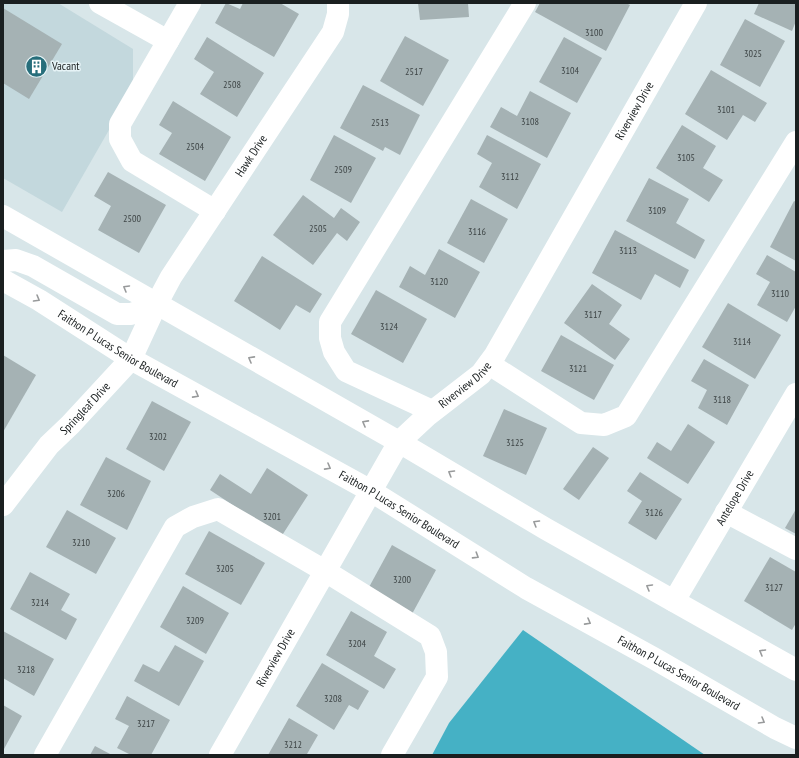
<svg xmlns="http://www.w3.org/2000/svg" width="799" height="758" font-family="'PT Sans Narrow',sans-serif">
<style>
.built{fill:#c3d8dd}
.forest{fill:#45b1c5}
.building{fill:#a5b2b4}
.lines{fill:none;stroke-linecap:round;stroke-linejoin:round}
.minor{stroke:#fff;stroke-width:22}
.major{stroke:#fff;stroke-width:22}
.oneway{stroke:#989a9b}
.labels{text-anchor:middle;stroke-width:3;stroke-linejoin:round;paint-order:stroke}
.number-label{font-size:10px;fill:#3d4445}
.poi-label{font-size:12px;fill:#1a1f20;stroke:#e6f3f6;text-anchor:start}
.street-label{font-size:12px;fill:#1a1f20;stroke:#e6f3f6}
</style>
<rect width="100%" height="100%" fill="#d8e6e9"/>
<polygon class="built" points="3,3 58,3 133,49 133,88 62,212 3,178"/>
<polygon class="forest" points="523,630 705,755 432,755 449,723"/>
<g class="building">
<polygon points="226,3 240,9 243,3 280,3 299,14 274,57 215,23"/>
<polygon points="418,3 468,3 469,17 420,20"/>
<polygon points="540,3 626,3 630,5 606,51 535,12"/>
<polygon points="759,3 796,3 796,21 792,31 754,14"/>
<polygon points="3,8 62,44 29,99 3,83"/>
<polygon points="745,19 785,41 760,87 720,65"/>
<polygon points="405,36 449,60 423,106 380,81"/>
<polygon points="207,37 264,73 237,117 200,94 214,72 194,59"/>
<polygon points="564,37 602,58 577,103 539,82"/>
<polygon points="711,70 767,103 755,122 743,115 727,140 685,114"/>
<polygon points="363,85 420,115 400,155 385,147 383,151 340,128"/>
<polygon points="530,91 571,113 547,158 490,127 501,107 517,116"/>
<polygon points="173,101 231,137 205,181 159,154 172,133 159,125"/>
<polygon points="682,125 716,146 703,168 723,180 709,202 656,168"/>
<polygon points="334,135 376,158 351,203 310,180"/>
<polygon points="487,135 541,164 517,209 479,187 492,163 477,154"/>
<polygon points="108,172 166,205 139,253 98,230 111,206 94,196"/>
<polygon points="649,178 689,199 676,223 705,240 695,259 626,221"/>
<polygon points="303,195 334,218 341,208 360,222 347,241 337,233 313,265 273,235"/>
<polygon points="471,199 508,219 484,263 447,243"/>
<polygon points="794,201 796,202 796,261 770,247"/>
<polygon points="615,230 689,270 680,288 655,274 641,300 592,273"/>
<polygon points="439,249 480,272 455,318 399,287 410,266 425,275"/>
<polygon points="767,255 796,272 796,306 787,322 757,305 770,282 756,274"/>
<polygon points="262,256 322,294 310,313 296,305 280,330 234,301"/>
<polygon points="592,284 622,305 609,324 630,339 615,360 564,323"/>
<polygon points="376,290 427,319 403,363 351,334"/>
<polygon points="728,303 781,335 755,379 702,347"/>
<polygon points="561,335 614,365 594,400 541,371"/>
<polygon points="3,355 36,375 3,432"/>
<polygon points="704,359 749,385 727,425 698,408 707,390 691,381"/>
<polygon points="152,401 191,422 164,471 126,449"/>
<polygon points="504,409 547,428 526,475 483,456"/>
<polygon points="688,424 715,442 688,484 647,458 657,442 671,451"/>
<polygon points="593,447 609,458 579,500 563,489"/>
<polygon points="106,457 151,481 127,530 80,505"/>
<polygon points="267,468 308,495 281,537 210,490 220,474 251,494"/>
<polygon points="640,472 682,499 656,540 628,523 642,501 627,491"/>
<polygon points="796,509 796,534 785,528"/>
<polygon points="67,510 116,538 96,574 46,547"/>
<polygon points="209,531 265,563 241,605 185,574"/>
<polygon points="392,545 436,570 412,614 368,589"/>
<polygon points="770,557 796,572 796,623 792,630 744,601"/>
<polygon points="30,572 70,594 61,610 77,619 66,640 10,609"/>
<polygon points="183,586 229,613 206,654 160,627"/>
<polygon points="351,611 387,632 374,656 396,669 384,689 326,655"/>
<polygon points="3,631 54,659 34,696 3,678"/>
<polygon points="175,645 204,661 179,706 134,681 143,664 159,672"/>
<polygon points="322,663 369,691 358,710 349,705 334,730 296,706"/>
<polygon points="127,696 170,720 151,755 131,755 117,748 129,726 115,719"/>
<polygon points="3,705 22,716 4,749 3,748"/>
<polygon points="289,718 318,735 307,754 310,755 268,755"/>
<polygon points="95,746 112,755 90,755"/>
</g>
<g class="lines">
<g class="minor">
<polyline points="100,3 168,41"/>
<polyline points="190,3 120,124 120,139 132,161 215,211"/>
<polyline points="489,364 581,423 604,425 626,416 796,142"/>
<polyline points="432,411 346,371 334,352 330,338 330,322 525,3"/>
<path id="s1" d="M3,505l46,-60 21,-20 61,-66 25,-54 15,-28 162,-245 5,-18v-11"/>
<polyline points="726,512 796,549"/>
<path id="s2" d="M674,601l122,-207"/>
<polyline points="45,755 175,527 193,517 218,509 325,571 430,636 436,652 437,677 392,755"/>
<path id="s3" d="M220,755l179,-313 29,-27 53,-41 14,-19 201,-352"/>
</g>
<g class="major">
<polyline points="3,216 399,442 546,529 796,670"/>
<polyline points="3,261 16,260 33,266 117,314 131,314 156,305"/>
<path id="s4" d="M3,280l36,20 92,59 240,132 155,97 129,71 120,69 21,10"/>
</g>
</g>
<defs><path id="oneway-chevron" d="M-2-3.5L2.5 0L-2 3.5" fill="none" stroke-width="1.6" stroke-linecap="round" stroke-linejoin="round"/></defs>
<g class="oneway">
<use href="#oneway-chevron" transform="translate(126 288) rotate(-150)"/>
<use href="#oneway-chevron" transform="translate(37 299) rotate(30)"/>
<use href="#oneway-chevron" transform="translate(251 359) rotate(-151)"/>
<use href="#oneway-chevron" transform="translate(196 395) rotate(29)"/>
<use href="#oneway-chevron" transform="translate(365 423) rotate(-151)"/>
<use href="#oneway-chevron" transform="translate(328 467) rotate(29)"/>
<use href="#oneway-chevron" transform="translate(451 473) rotate(-149)"/>
<use href="#oneway-chevron" transform="translate(536 523) rotate(-149)"/>
<use href="#oneway-chevron" transform="translate(476 556) rotate(32)"/>
<use href="#oneway-chevron" transform="translate(649 587) rotate(-150)"/>
<use href="#oneway-chevron" transform="translate(588 622) rotate(29)"/>
<use href="#oneway-chevron" transform="translate(762 652) rotate(-150)"/>
<use href="#oneway-chevron" transform="translate(762 721) rotate(30)"/>
</g>
<defs>
<symbol id="building-disc" viewBox="-11 -11 22 22"><circle r="9.5" fill="#276e7b" stroke="#e6f3f6"/><path d="M-4-6H4V6H1V3H-1V6H-4ZM-2.5-4.3h1.7v1.8h-1.7ZM.8-4.3h1.7v1.8H.8ZM-2.5-1h1.7V.8h-1.7ZM.8-1h1.7V.8H.8Z" fill="#fff"/></symbol>
</defs>
<g fill-rule="evenodd">
<use href="#building-disc" x="24" y="54" width="25" height="25"/>
</g>
<g class="labels">
<g class="number-label">
<text x="594" y="36">3100</text>
<text x="753" y="57">3025</text>
<text x="570" y="74">3104</text>
<text x="414" y="75">2517</text>
<text x="232" y="88">2508</text>
<text x="726" y="113">3101</text>
<text x="530" y="125">3108</text>
<text x="380" y="126">2513</text>
<text x="195" y="150">2504</text>
<text x="686" y="161">3105</text>
<text x="343" y="173">2509</text>
<text x="510" y="180">3112</text>
<text x="657" y="214">3109</text>
<text x="132" y="222">2500</text>
<text x="318" y="232">2505</text>
<text x="477" y="235">3116</text>
<text x="628" y="254">3113</text>
<text x="439" y="285">3120</text>
<text x="780" y="297">3110</text>
<text x="593" y="318">3117</text>
<text x="389" y="330">3124</text>
<text x="742" y="345">3114</text>
<text x="578" y="372">3121</text>
<text x="722" y="403">3118</text>
<text x="158" y="440">3202</text>
<text x="515" y="446">3125</text>
<text x="116" y="497">3206</text>
<text x="654" y="516">3126</text>
<text x="272" y="520">3201</text>
<text x="81" y="546">3210</text>
<text x="225" y="572">3205</text>
<text x="402" y="583">3200</text>
<text x="774" y="591">3127</text>
<text x="40" y="606">3214</text>
<text x="195" y="624">3209</text>
<text x="357" y="647">3204</text>
<text x="26" y="673">3218</text>
<text x="333" y="702">3208</text>
<text x="146" y="727">3217</text>
<text x="293" y="748">3212</text>
</g>
<g class="poi-label">
<text x="52" y="70">Vacant</text>
</g>
<g class="street-label">
<text dy="4" stroke="none"><textPath href="#s3" startOffset="772">Riverview Drive</textPath></text>
<text dy="4" stroke="none"><textPath href="#s1" startOffset="431">Hawk Drive</textPath></text>
<text dy="4" stroke="none"><textPath href="#s4" startOffset="134">Faithon P Lucas Senior Boulevard</textPath></text>
<text dy="4" stroke="none"><textPath href="#s3" startOffset="448">Riverview Drive</textPath></text>
<text dy="4" stroke="none"><textPath href="#s1" startOffset="127">Springleaf Drive</textPath></text>
<text dy="4" stroke="none"><textPath href="#s2" startOffset="120">Antelope Drive</textPath></text>
<text dy="4" stroke="none"><textPath href="#s4" startOffset="458">Faithon P Lucas Senior Boulevard</textPath></text>
<text dy="4" stroke="none"><textPath href="#s3" startOffset="112">Riverview Drive</textPath></text>
<text dy="4" stroke="none"><textPath href="#s4" startOffset="782">Faithon P Lucas Senior Boulevard</textPath></text>
</g>
</g>
<rect width="799" height="758" fill="none" stroke="#1a1f20" stroke-width="8"/>
</svg>
